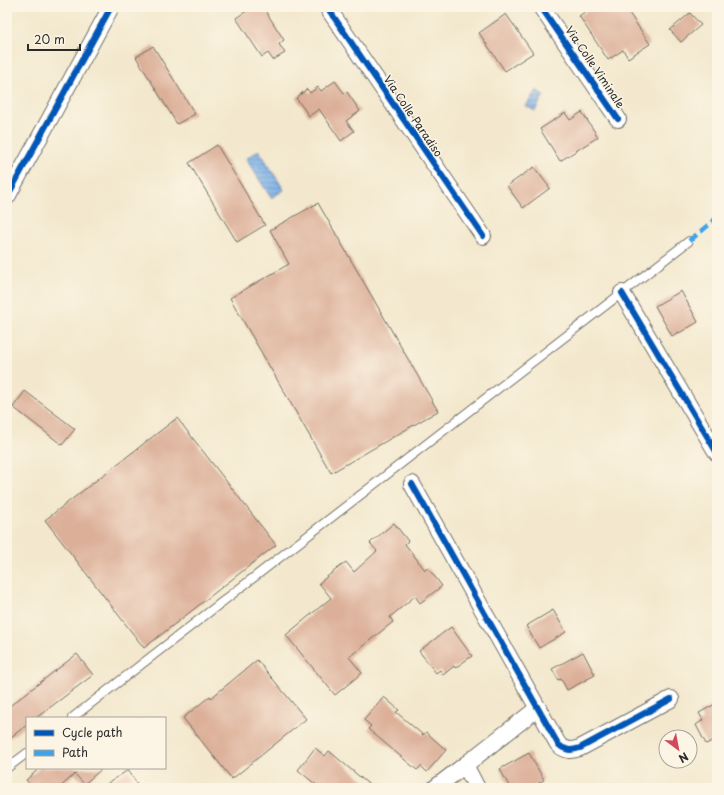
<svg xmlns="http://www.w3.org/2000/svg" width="724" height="795" font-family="'Playpen Sans',sans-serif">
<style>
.water{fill:url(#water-rules);stroke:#526d8a}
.building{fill:#dcaf98}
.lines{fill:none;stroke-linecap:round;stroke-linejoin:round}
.service-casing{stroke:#716d64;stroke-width:10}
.minor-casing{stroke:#716d64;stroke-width:18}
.service{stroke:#fff;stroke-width:8}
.minor{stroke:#fff;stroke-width:16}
.quiet{stroke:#3ea3eb;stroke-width:5;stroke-dasharray:10 5;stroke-linecap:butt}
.cycleway-casing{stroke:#fcf5e5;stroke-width:8}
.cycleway{stroke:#0057b8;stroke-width:6}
.labels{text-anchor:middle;stroke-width:3;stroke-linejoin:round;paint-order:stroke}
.street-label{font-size:11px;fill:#2b2b2b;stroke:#fcf5e5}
</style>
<defs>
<pattern id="water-rules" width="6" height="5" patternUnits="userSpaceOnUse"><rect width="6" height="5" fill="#7aafe8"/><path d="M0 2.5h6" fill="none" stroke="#648fbc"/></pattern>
</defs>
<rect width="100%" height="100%" fill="#fcf5e5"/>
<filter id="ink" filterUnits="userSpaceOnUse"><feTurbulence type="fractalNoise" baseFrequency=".025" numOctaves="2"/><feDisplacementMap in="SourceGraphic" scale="8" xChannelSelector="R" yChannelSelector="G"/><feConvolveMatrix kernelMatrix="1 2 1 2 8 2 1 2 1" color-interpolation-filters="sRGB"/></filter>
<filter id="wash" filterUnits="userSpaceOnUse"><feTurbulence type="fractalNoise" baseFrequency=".012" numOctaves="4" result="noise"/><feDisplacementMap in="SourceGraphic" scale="16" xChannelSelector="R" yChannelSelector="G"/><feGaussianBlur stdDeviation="0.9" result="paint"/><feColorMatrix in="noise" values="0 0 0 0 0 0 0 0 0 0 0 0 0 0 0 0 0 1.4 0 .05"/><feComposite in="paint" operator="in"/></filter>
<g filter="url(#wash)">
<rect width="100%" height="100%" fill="#f3e8cd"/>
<g class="water">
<polygon points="536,90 544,95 535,111 526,106"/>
<polygon points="259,150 284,190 271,198 246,159"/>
</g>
<g id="blocks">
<g class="building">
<polygon points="253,7 263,7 284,40 279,44 285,53 273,60 268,53 262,57 236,18"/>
<polygon points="592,7 625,7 650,44 628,58 623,50 608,60 579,16"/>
<polygon points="690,13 701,25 681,42 670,30"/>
<polygon points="506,14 533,53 505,71 479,33"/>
<polygon points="153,46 195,114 177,124 136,57"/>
<polygon points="335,81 344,93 347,92 360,111 346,121 354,131 341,141 319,109 309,116 296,98 307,89 310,93 318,87 321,91"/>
<polygon points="582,112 598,137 560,161 540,129 565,113 570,120"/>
<polygon points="217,145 265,225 237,242 189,163"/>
<polygon points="534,167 550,188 523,208 507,186"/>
<polygon points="318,203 438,411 331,473 230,298 289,264 270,230"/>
<polygon points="681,291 698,322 679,333 679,332 672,336 655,306"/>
<polygon points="25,391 75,429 62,445 13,407"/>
<polygon points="177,418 276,545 144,648 45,520"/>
<polygon points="394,523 408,541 405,544 425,570 428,568 442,586 420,603 415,596 390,617 393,622 349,657 362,673 335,695 286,635 331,598 319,583 346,562 354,572 377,551 370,543"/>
<polygon points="553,610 566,632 539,648 526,626"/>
<polygon points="451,627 472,656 455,668 454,666 443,675 440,670 436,673 419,651"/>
<polygon points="583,652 595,675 567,690 561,679 558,680 552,669"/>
<polygon points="77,654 93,675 36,718 27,718 27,725 7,740 7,708"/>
<polygon points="257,660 306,719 232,779 183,718 210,696 211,698"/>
<polygon points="384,697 399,710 396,712 423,735 426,732 446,750 427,772 421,766 417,770 368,729 371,726 364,720"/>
<polygon points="717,703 717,744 714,740 706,744 696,725 703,720 699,713"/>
<polygon points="315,748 325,756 329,751 373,788 320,788 298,770"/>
<polygon points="529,753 544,780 530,788 510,788 500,769"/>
<polygon points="40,768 103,768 84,784 75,774 59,788 33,788 26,780"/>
<polygon points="128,770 140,788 101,788"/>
</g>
</g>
</g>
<g filter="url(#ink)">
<use href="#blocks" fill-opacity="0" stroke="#716d64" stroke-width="1"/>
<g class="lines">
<defs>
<g id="service">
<polyline points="72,718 689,241"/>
<polyline points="7,768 27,753"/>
</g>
<g id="minor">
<polyline points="327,7 483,236"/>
<polyline points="541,7 618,119"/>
<polyline points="7,197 111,7"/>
<polyline points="622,293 717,453"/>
<path d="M412,484l146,260c7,7 13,7 22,4l91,-49"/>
<polyline points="435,788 465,765"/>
<polyline points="477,788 465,765 538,708"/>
</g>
</defs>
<use href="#service" class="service-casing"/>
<use href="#minor" class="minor-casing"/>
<use href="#service" class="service"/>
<use href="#minor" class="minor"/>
<polyline class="quiet" points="689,241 717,218"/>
<defs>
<g id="cycleway">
<polyline points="327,7 483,236"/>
<polyline points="541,7 618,119"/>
<polyline points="7,197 111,7"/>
<polyline points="622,293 717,453"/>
<path d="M412,484l146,260c7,7 13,7 22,4l91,-49"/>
</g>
</defs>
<use href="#cycleway" class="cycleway-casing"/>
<use href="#cycleway" class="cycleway"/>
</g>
</g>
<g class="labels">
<g class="street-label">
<text transform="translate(595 67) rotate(56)" y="4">Via Colle Viminale</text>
<text transform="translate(413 116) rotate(56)" y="4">Via Colle Paradiso</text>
</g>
</g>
<rect width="724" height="795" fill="none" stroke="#fcf5e5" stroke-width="24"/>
<rect x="26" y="717" width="140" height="52" fill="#fcf5e5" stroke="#a8a49b"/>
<rect x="34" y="730" width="20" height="6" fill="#0057b8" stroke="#a8a49b"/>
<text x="62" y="737" font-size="12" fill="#2b2b2b">Cycle path</text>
<rect x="34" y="750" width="20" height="6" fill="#3ea3eb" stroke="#a8a49b"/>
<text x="62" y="757" font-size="12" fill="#2b2b2b">Path</text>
<g transform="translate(678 749) rotate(148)"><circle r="19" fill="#fcf5e5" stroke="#a8a49b"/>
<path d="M0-3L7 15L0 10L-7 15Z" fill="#d1495b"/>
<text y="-6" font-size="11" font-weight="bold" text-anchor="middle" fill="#2b2b2b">N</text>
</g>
<path d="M28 44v6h52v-6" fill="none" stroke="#2b2b2b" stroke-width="2"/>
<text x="34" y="44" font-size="12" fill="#2b2b2b" stroke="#fcf5e5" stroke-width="3" paint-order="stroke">20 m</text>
</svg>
